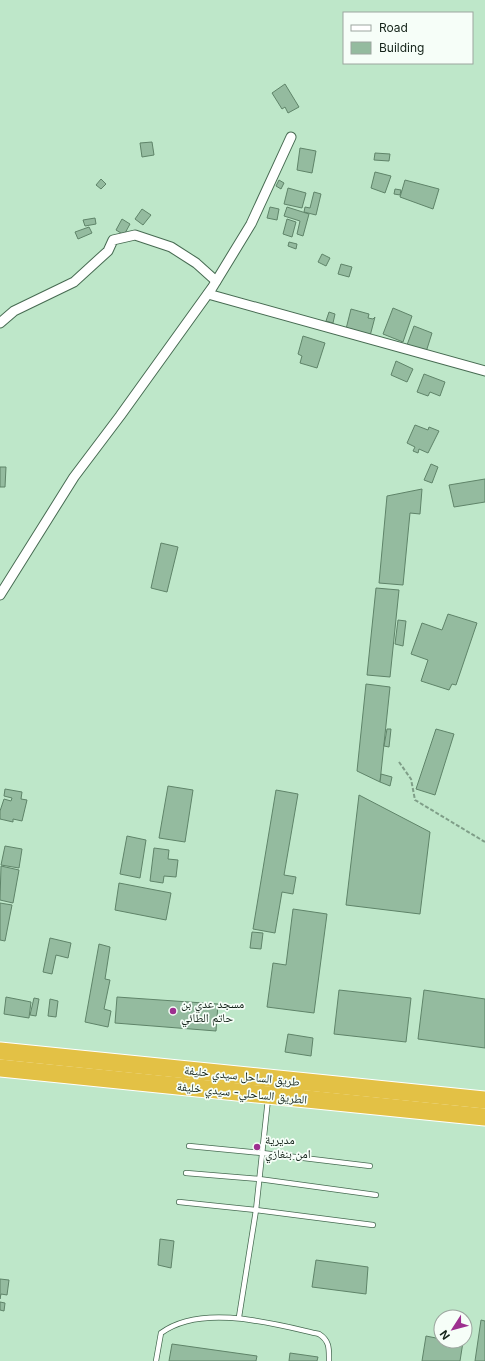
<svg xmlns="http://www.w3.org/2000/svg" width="485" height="1361" font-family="Inter,'Noto Naskh Arabic',sans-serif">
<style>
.building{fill:#94bb9f;stroke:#5f8469}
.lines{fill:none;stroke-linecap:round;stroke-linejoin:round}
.lane-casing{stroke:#476b52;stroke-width:6}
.street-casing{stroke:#476b52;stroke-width:11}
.highway-casing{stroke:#fff;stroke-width:19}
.path{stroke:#7f9e88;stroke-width:2;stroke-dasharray:4 2;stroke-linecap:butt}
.lane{stroke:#fff;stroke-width:4.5}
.street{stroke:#fff;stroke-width:9}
.highway{stroke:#e3c145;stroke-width:17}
.poi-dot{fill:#9d308f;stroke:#f6fef8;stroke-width:1.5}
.labels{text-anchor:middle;stroke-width:3.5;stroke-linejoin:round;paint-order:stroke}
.poi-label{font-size:12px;fill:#142319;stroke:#f6fef8;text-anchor:start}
.street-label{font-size:12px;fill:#142319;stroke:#f6fef8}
</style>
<rect width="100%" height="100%" fill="#bee7c9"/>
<g class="building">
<polygon points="285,84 299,107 288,113 285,107 282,109 272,93"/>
<polygon points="152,142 154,155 142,157 140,143"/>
<polygon points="300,148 316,151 312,173 297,170"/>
<polygon points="375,153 390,154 389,161 374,160"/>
<polygon points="375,172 391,176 385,193 371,188"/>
<polygon points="101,179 106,184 101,189 96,185"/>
<polygon points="279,180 284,183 281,189 276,186"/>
<polygon points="405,180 439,189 433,209 400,197"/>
<polygon points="288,188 306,193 302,208 284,204"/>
<polygon points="395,189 401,190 400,195 394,194"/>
<polygon points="314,192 321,194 316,215 304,212 305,207 310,208"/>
<polygon points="270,207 279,209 277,220 267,218"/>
<polygon points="287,207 309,214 303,236 297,234 300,221 284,216"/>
<polygon points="142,209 151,215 143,225 135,219"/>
<polygon points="95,218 96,224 85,226 83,220"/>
<polygon points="122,219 130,224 124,235 116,230"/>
<polygon points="287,219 296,222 292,237 283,234"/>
<polygon points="89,227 92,233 78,239 75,232"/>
<polygon points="289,242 297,244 296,249 288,246"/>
<polygon points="322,254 330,258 326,266 318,262"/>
<polygon points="341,264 352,267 349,277 338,274"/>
<polygon points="393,308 412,316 403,342 383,334"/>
<polygon points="351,309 369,314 368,318 373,319 375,317 370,336 346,329"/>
<polygon points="329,312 335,314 333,323 326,321"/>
<polygon points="414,326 432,333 426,352 407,345"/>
<polygon points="303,336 325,343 317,368 300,363 302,356 298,354"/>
<polygon points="396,361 413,369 407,382 391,375"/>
<polygon points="424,374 445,382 440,396 430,392 428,396 417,392"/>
<polygon points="415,425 428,430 429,427 439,431 428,453 419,449 418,453 413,451 415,447 407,443"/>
<polygon points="431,464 438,467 432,483 424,480"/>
<polygon points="0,467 6,467 5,487 0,487"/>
<polygon points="485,479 485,502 454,507 449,485"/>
<polygon points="422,489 420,514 410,513 403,585 379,583 387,496"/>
<polygon points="161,543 178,547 167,592 151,588"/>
<polygon points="376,588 399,590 390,677 367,675"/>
<polygon points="448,614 477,623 456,685 452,684 449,690 421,681 428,660 411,654 422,623 442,630"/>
<polygon points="398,620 406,621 403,646 395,644"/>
<polygon points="366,684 390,687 380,782 357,771"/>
<polygon points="387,729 391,729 389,747 384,746"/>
<polygon points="436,729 454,734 435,795 416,789"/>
<polygon points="381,774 392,777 390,786 380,782"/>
<polygon points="168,786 193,790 185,842 159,838"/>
<polygon points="5,789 22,792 21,799 27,800 22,821 13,819 13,822 0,819 0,811 4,799 11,801 12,798 4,796"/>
<polygon points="276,790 298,794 284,875 296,877 293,894 282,892 275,933 253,929"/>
<polygon points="359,795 430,832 420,914 346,905"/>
<polygon points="127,836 146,840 140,878 120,874"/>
<polygon points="5,846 22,849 19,868 1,865"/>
<polygon points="154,848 169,850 168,859 178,860 176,877 164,876 163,883 150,881"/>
<polygon points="1,866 19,870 13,903 0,900"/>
<polygon points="119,883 171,893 166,920 115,910"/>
<polygon points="0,903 12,905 5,941 0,940"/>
<polygon points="293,909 327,914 314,1013 267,1007 273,963 286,965"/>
<polygon points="252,932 263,933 261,949 250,948"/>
<polygon points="50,938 71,943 68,958 56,955 52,974 43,972"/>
<polygon points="99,944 110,947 105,979 110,980 104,1009 111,1011 108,1027 85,1022"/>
<polygon points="339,990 411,998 406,1042 334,1034"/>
<polygon points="424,990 485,999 485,1048 418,1039"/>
<polygon points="6,997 31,1002 29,1018 4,1014"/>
<polygon points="117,997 218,1004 216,1031 115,1023"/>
<polygon points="34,998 39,999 36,1016 30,1015"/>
<polygon points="50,999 58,1001 56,1017 48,1016"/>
<polygon points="288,1034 313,1038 311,1056 285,1052"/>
<polygon points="160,1239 174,1241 171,1268 158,1265"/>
<polygon points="316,1260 368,1267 366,1294 312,1287"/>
<polygon points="0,1279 9,1280 7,1295 1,1294 0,1299"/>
<polygon points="0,1302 5,1303 4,1311 0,1310"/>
<polygon points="481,1320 485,1321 485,1361 475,1361"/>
<polygon points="426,1336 441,1339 441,1341 463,1342 460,1361 422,1361"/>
<polygon points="172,1344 257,1356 256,1361 169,1361"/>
<polygon points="290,1353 318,1357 317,1361 289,1361"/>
</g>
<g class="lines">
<defs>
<g id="lane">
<polyline points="189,1146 262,1153 370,1166"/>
<polyline points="186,1173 259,1179 376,1195"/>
<polyline points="179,1202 256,1210 373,1225"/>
<polyline points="239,1317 256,1210 268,1099"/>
<path d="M156,1361l5,-28c41,-30 113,-9 158,1 11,7 10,15 10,27"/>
</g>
<g id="street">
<polyline points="208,294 485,371"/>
<polyline points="0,323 14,311 74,282 108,251 113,240 135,235 171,247 196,263 216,281"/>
<polyline points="0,595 74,477 120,416 212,288 251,224 291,137"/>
</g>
<g id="highway">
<polyline points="0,1051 485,1100"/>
<polyline points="0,1068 485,1117"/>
</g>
</defs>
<use href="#lane" class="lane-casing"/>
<use href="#street" class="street-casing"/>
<use href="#highway" class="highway-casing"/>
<polyline class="path" points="399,762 411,779 415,800 485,842"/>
<use href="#lane" class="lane"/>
<use href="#street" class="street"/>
<use href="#highway" class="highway"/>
</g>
<g class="poi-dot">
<circle cx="173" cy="1011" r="4"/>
<circle cx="257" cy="1147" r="4"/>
</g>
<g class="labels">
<g class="poi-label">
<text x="181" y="1008">مسجد عدي بن<tspan x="181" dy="14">حاتم الطائي</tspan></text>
<text x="265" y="1144">مديرية<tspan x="265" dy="14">امن بنغازي</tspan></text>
</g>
<g class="street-label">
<text transform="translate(242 1076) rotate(6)" y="4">طريق الساحل سيدي خليفة</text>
<text transform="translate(242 1093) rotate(6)" y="4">الطريق الساحلي- سيدي خليفة</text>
</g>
</g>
<rect x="343" y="12" width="130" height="52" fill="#f6fef8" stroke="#9ca69f"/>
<rect x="351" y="25" width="20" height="6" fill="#ffffff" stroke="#9ca69f"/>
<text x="379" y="32" font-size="12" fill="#142319">Road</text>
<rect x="351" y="42" width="20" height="12" fill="#94bb9f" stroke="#9ca69f"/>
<text x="379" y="52" font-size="12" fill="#142319">Building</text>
<g transform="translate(453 1329) rotate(234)"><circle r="19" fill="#f6fef8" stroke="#9ca69f"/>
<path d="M0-3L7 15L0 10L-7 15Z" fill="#9d308f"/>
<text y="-6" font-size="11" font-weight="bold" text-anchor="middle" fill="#142319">N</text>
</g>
</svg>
